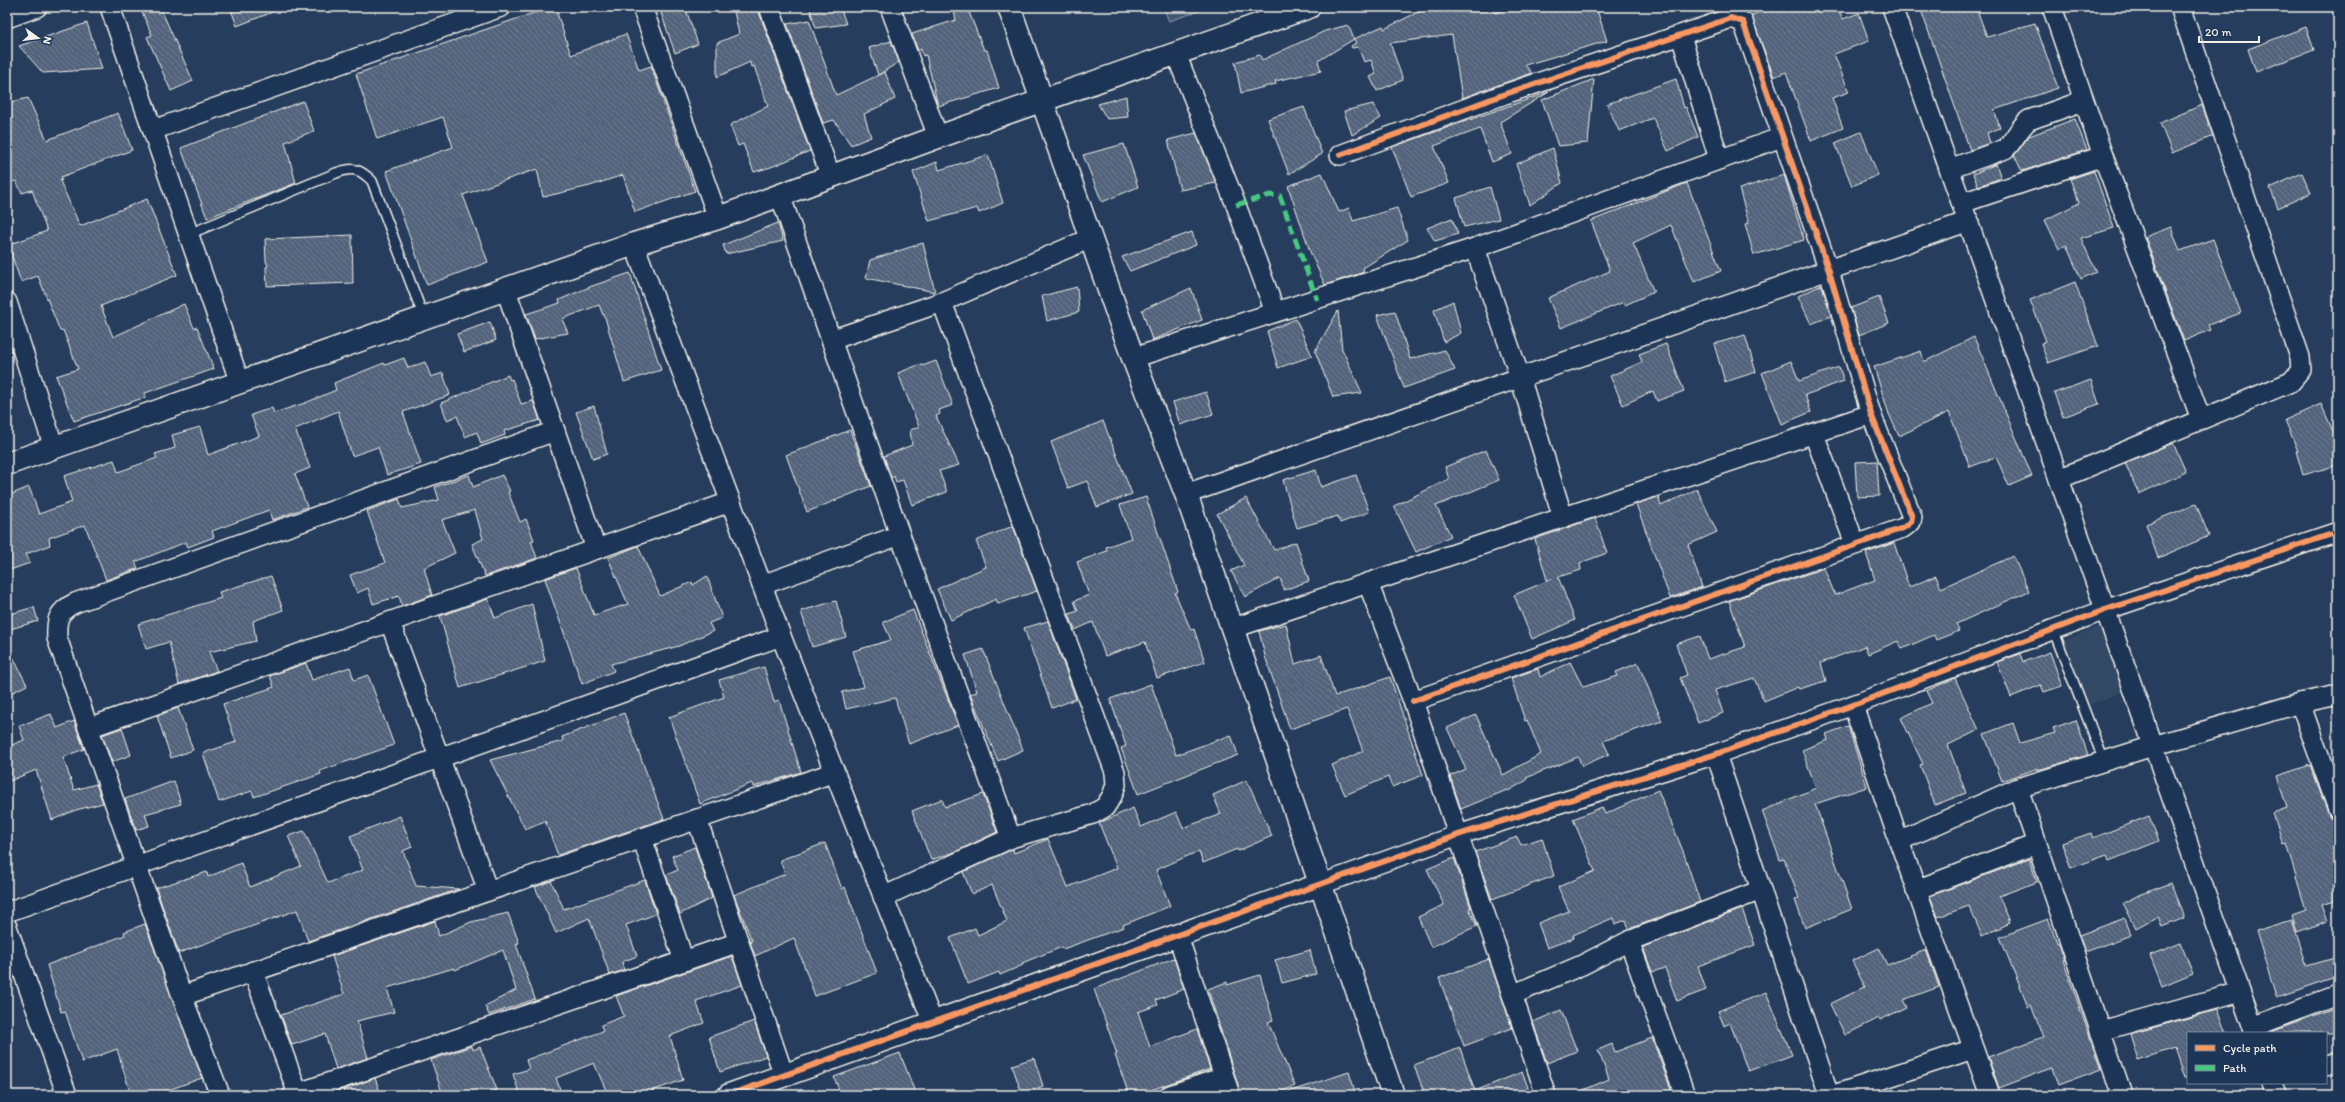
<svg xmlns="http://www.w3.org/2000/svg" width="2345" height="1102" font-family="Itim,sans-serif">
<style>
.built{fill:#334966}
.pitch{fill:#40546f;stroke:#9aa2ac}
.building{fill:url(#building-back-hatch);stroke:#f4f1e8}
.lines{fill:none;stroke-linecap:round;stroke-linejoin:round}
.lane-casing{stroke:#f4f1e8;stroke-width:12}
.street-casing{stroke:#f4f1e8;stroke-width:22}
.secondary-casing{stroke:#f4f1e8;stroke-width:25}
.lane{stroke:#1d3557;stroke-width:9}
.street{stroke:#1d3557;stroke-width:19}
.secondary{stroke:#1d3557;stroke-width:22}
.quiet{stroke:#46c982;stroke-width:5;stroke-dasharray:10 5;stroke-linecap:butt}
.cycleway-casing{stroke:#1d3557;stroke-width:8}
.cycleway{stroke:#f99763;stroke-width:6}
</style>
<defs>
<pattern id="building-back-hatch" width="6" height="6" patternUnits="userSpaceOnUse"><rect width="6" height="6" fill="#52647b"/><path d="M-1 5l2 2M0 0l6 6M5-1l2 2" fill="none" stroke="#6c7b8e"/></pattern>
</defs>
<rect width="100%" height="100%" fill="#263d5d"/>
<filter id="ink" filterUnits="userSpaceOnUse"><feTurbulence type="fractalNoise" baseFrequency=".025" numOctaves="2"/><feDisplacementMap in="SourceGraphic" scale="8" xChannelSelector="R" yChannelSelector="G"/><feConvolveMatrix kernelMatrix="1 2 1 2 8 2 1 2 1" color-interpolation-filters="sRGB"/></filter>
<g filter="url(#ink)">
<polygon class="built" points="2101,626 2125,691 2086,706 2062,641"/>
<polygon class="pitch" points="1163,7 1211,7 1169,21"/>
<g class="building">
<polygon points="140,7 160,7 193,81 171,91 147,37 152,35"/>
<polygon points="230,7 283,7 283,8 237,26"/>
<polygon points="551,7 555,7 571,55 626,34 639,70 651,66 695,191 635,212 623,175 590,186 543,197 537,169 463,195 488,262 427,285 386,171 453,147 443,117 377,139 356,74"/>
<polygon points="659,7 685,7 698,44 675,53"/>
<polygon points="733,7 757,7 810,151 771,167 754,172 743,144 738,146 730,125 768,106 754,66 751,67 750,62 717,77 717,43 739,34"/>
<polygon points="809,7 840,7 846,24 816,28"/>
<polygon points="953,7 967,7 984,50 987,50 999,88 938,106 926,55 923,56 921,49 918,51 912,34 956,20"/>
<polygon points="1428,7 1492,7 1495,13 1512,7 1596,7 1607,41 1525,65 1532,73 1462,98 1452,35 1390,43 1403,80 1377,91 1370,77 1376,74 1371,60 1364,62 1358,47 1352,48 1351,46 1356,43 1354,39 1383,26 1384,29"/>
<polygon points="1777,7 1837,7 1843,19 1859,13 1869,41 1834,54 1849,92 1832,98 1843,128 1811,141 1786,72 1774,77 1751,15"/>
<polygon points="1920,7 1976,7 1987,37 2035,23 2058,88 1994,110 2000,128 1987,133 1990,143 1970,150"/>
<polygon points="809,20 836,95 885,72 895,99 864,114 871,137 851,145 834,120 823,123 787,24"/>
<polygon points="87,23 102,69 43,73 19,46"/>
<polygon points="1348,25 1354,39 1318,61 1321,71 1275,81 1276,84 1241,93 1235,62 1260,55 1262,60 1325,31"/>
<polygon points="2306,27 2314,50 2256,72 2248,49"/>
<polygon points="891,41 899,62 878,75 869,48"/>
<polygon points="1594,79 1588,143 1558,146 1542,100"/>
<polygon points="1676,79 1684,108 1686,107 1698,137 1668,151 1653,118 1619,131 1607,104"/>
<polygon points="1549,92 1500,122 1512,154 1492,162 1480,129 1434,146 1449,183 1411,197 1392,147"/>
<polygon points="1126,96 1128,117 1107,119 1098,104"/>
<polygon points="28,98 47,140 118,113 132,150 61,177 62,180 60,181 80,226 147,199 177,275 101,306 113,337 184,304 194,328 197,327 214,369 145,393 146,397 74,421 56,376 78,369 63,330 60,331 38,276 21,282 8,245 47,231 32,190 22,193 16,181 7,183 7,103"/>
<polygon points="303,101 314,131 285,142 296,183 207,218 181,148"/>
<polygon points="1373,104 1381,118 1352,135 1344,111"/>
<polygon points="2202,105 2213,136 2172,153 2160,123"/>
<polygon points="1304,107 1322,154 1289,174 1268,119"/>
<polygon points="2075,119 2087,150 2022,171 2014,155 2029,136"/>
<polygon points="1861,132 1878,175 1852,186 1835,143"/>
<polygon points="1196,133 1216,183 1180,190 1168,140"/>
<polygon points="1124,144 1138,187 1102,202 1083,155"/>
<polygon points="1553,148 1562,183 1530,205 1516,164"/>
<polygon points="988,155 1003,203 979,213 977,208 929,221 913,172 937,162 939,170"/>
<polygon points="1996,164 2001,178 1978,186 1973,174"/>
<polygon points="2094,171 2114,228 2081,238 2096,272 2081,279 2066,245 2059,249 2045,220 2079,203 2070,179"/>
<polygon points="1322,173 1339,212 1349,208 1353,221 1397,208 1408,240 1363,268 1364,272 1325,285 1311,254 1288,186"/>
<polygon points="2302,173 2311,193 2278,208 2270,188"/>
<polygon points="1784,175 1804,240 1754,255 1745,224 1749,223 1739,189"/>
<polygon points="1687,183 1721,271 1694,282 1671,225 1633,243 1654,292 1625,305 1624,302 1561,328 1548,298 1610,271 1591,221"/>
<polygon points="1490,187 1499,219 1464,227 1456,198"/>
<polygon points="1452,218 1458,234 1435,241 1427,228"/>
<polygon points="778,223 783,241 726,254 723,245"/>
<polygon points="2171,227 2180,251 2213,239 2241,313 2208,325 2210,330 2184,341 2145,237"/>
<polygon points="1192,232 1196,245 1130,271 1122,257"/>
<polygon points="352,235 353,283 267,286 266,267 268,266 266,261 265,239"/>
<polygon points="923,243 935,292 866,278 870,260"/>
<polygon points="630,273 661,370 624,382 604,314 603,315 599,305 562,319 568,333 535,339 526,314 560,303 559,300 592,286"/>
<polygon points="2075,282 2098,346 2048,363 2041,343 2046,341 2030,300"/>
<polygon points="1822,285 1831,316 1811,324 1798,296"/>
<polygon points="1077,287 1079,312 1047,321 1042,296"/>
<polygon points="1191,288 1202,320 1152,340 1142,310"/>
<polygon points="1879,297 1889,323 1859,335 1851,308"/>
<polygon points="1453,301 1461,333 1444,342 1434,310"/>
<polygon points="1338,311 1342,349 1362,393 1333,397 1315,351"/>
<polygon points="1395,311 1410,359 1445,350 1455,370 1404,388 1377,315"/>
<polygon points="1296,319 1312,356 1278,368 1267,331"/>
<polygon points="490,322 496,340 464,352 457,334"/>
<polygon points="1745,335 1756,372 1725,382 1714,344"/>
<polygon points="1974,337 2032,476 2009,486 1996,457 1970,467 1949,412 1899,436 1889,414 1874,367 1921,351 1924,362"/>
<polygon points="1666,344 1684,391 1657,401 1653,391 1623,405 1610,376 1642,362 1639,354"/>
<polygon points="404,358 408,368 425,362 431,377 443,373 450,395 403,412 421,464 387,475 378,447 352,456 338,411 295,429 310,468 295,474 307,507 272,520 269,510 212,531 214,537 188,547 186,542 135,562 138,568 106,580 85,525 49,538 50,545 26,554 30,563 7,571 7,496 29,487 39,514 72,502 64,476 114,460 118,472 157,458 155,454 175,448 172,435 200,427 208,455 259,436 251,415 272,408 274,413 305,403 336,390 334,383 384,363 385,365"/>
<polygon points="936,361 953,405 939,410 940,414 936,416 959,465 939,471 947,492 912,505 903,480 896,482 894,476 891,478 884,456 912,445 910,430 919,427 898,373 921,364 922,366"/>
<polygon points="1791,361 1799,381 1839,367 1844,381 1805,395 1811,412 1782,424 1762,373"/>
<polygon points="508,375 510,380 512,379 521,404 533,401 540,420 504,431 505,435 481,444 477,432 465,437 457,416 447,420 441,403"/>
<polygon points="2091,380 2099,404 2063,417 2054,393"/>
<polygon points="1206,392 1213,414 1180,425 1173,402"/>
<polygon points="2321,404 2338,442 2338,465 2303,475 2296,451 2298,451 2285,420"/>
<polygon points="594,406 607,454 593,459 576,412"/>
<polygon points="1103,421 1132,494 1097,507 1087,481 1068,488 1051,442"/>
<polygon points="850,430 871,486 807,512 786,455"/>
<polygon points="2173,443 2186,472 2139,494 2125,463"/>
<polygon points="1486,450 1499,480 1436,506 1451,536 1416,552 1394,506 1449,479 1445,467"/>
<polygon points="1877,461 1879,496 1857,497 1855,462"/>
<polygon points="1316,470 1321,487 1356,475 1369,512 1340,523 1338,516 1297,528 1283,480"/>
<polygon points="469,475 473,487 502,475 510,491 508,492 520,522 526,519 534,540 531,541 537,558 485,576 472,544 483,539 475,510 442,520 455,553 424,568 432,595 402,606 399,596 373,604 368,588 357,593 350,575 385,563 367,511 399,499 402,508 439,500 435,487"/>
<polygon points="1697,489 1717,532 1688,545 1702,587 1670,598 1636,504 1658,497 1661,506"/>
<polygon points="1146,497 1178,592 1175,593 1191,630 1194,629 1205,662 1157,678 1145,642 1105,656 1093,622 1075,630 1069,614 1078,611 1074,601 1089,595 1077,562 1107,551 1106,547 1131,538 1120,505"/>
<polygon points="1246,498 1274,550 1296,542 1309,581 1284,590 1280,578 1245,597 1231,571 1244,565 1217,514"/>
<polygon points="2196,504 2209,536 2158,558 2146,524"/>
<polygon points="1595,518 1607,553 1580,563 1581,570 1558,577 1575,620 1532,639 1514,595 1552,579 1547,580 1535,539"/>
<polygon points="1013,526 1037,591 998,604 996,599 951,620 937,589 986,567 976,541"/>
<polygon points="1894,543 1909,587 1936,576 1941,588 2013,556 2029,591 1956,624 1959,631 1936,640 1934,635 1902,649 1898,641 1868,654 1865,646 1821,663 1826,681 1799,689 1798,687 1764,701 1754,678 1715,690 1723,713 1698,723 1680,678 1687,675 1676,644 1700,636 1708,659 1745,647 1729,601 1824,568 1835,595 1875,580 1866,553"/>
<polygon points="638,546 660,596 692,582 693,585 707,576 722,618 709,623 713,631 679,646 611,664 614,671 582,684 545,579 576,568 594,615 628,604 608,558"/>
<polygon points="271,576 283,610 253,621 256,641 209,652 217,671 179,684 169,642 146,649 138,624 221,598 219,592"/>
<polygon points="488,599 495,618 532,604 545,661 460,688 440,616"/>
<polygon points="836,601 846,637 812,647 801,611"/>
<polygon points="34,607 38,621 7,630 7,615"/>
<polygon points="913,610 958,725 909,744 895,698 846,709 842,692 864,687 853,651 891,640 883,622"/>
<polygon points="1048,621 1076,699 1052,708 1024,628"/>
<polygon points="1286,624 1295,664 1321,655 1335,696 1390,677 1423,775 1392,787 1388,777 1345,795 1332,765 1363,751 1347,709 1290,729 1265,656 1259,631"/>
<polygon points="7,645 27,685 7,695"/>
<polygon points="983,649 1023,750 998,761 970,694 977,692 965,655"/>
<polygon points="2050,652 2062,686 2044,692 2041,685 2011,697 1997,662 2020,654 2023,662"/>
<polygon points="1570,662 1583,687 1618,676 1616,672 1638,663 1662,721 1603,741 1609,754 1582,766 1578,757 1526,778 1527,780 1508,791 1507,790 1461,809 1450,776 1466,769 1447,728 1476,715 1503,775 1541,754 1527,720 1525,721 1511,678 1538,669 1540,677"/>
<polygon points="306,663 312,680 350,667 354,680 368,675 394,745 320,771 321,774 254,797 252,791 219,802 203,753 236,742 223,704 274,687 270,676"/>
<polygon points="764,667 774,702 779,700 801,772 753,787 752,783 700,804 669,717 724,697 719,680"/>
<polygon points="1955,678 1979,730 1948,745 1966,793 1935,805 1920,765 1923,764 1901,718 1932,703 1926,691"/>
<polygon points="1151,684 1176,755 1231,735 1238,755 1138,794 1121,748 1126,746 1110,699"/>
<polygon points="178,708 193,750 171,758 157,716"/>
<polygon points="624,713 664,819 558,855 545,821 525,829 490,760 563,741 562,737"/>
<polygon points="51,714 57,728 74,721 84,749 63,757 74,790 96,784 103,803 76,810 52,820 36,770 7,782 7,747 24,740 19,726"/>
<polygon points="2076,720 2088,755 2038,770 2038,768 2002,781 1984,734 2013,723 2020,743 2055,733 2053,728"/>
<polygon points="1848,726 1867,787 1815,804 1852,909 1805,928 1795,900 1799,898 1784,859 1780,860 1762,811 1816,788 1802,750 1828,740 1826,734"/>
<polygon points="122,728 131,755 112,762 102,735"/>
<polygon points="2310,765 2328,813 2331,818 2338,820 2338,899 2322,904 2328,921 2297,932 2292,915 2306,910 2286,844 2283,845 2273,813 2287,808 2277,776"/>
<polygon points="1247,780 1272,836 1238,851 1237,849 1203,863 1199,851 1156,870 1170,906 1123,925 1124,927 1063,949 1062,947 1022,963 1023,965 1000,975 999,972 968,984 950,938 975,928 978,935 1007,921 992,885 972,894 963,872 1013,849 1014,853 1048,839 1068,887 1117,868 1099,823 1133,808 1141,827 1176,812 1183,828 1221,814 1213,795"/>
<polygon points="174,781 181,804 145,814 149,826 136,830 125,799"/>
<polygon points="1658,790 1683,851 1700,902 1629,929 1626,920 1615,924 1613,918 1573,935 1574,938 1547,948 1538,923 1569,911 1558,887 1595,871 1573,819 1602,807 1605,814"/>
<polygon points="983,794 997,832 955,852 931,860 912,811 942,799 945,807"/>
<polygon points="400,816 412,847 403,851 416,886 459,889 308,941 297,910 179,953 156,888 207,872 208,877 241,863 250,887 301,866 288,836 304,831 328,883 363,870 350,836"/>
<polygon points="2149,816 2159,841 2109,861 2107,855 2071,868 2062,843 2091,833 2093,838"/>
<polygon points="1517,837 1521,845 1542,838 1554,876 1492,899 1475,852"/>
<polygon points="825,843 842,889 845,887 877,973 815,996 794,938 755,956 750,942 752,941 734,895 785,874 780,860"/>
<polygon points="695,847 712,898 680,914 666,875 678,870 672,856"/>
<polygon points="1454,858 1471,908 1469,908 1477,926 1431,947 1418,917 1444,905 1427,869"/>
<polygon points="2029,859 2037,882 1999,896 2010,923 1982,936 1969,906 1938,917 1930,896"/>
<polygon points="645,880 656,914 626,925 637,956 622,962 624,970 610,975 589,918 556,933 535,887 551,881 564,909"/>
<polygon points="2171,883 2184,918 2162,927 2158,916 2136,928 2123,903 2137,896"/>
<polygon points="1742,909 1755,945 1698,966 1706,990 1677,1001 1665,968 1652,972 1643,947"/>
<polygon points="508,913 519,943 516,944 535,999 489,1015 485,1006 516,990 503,950 455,970 454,968 387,988 394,1012 357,1021 368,1058 336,1069 325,1034 292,1045 281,1015 344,994 332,956 435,921 439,936 471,922"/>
<polygon points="2125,918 2131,935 2085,952 2079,935"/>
<polygon points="2048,919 2057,943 2059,943 2065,960 2063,960 2101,1069 2058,1085 2052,1068 1999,1088 1988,1057 2043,1037 2031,1005 2028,1007 2000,937"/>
<polygon points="2292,920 2307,966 2338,957 2338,976 2276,997 2256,931"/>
<polygon points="145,924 202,1078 154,1095 131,1095 117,1049 82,1062 65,1011 61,1012 47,965 125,935 124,932"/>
<polygon points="2181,943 2193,973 2162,986 2150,955"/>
<polygon points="1879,948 1887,965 1926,950 1939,987 1903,1000 1907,1007 1880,1020 1879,1018 1845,1035 1830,1004 1865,987 1852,961"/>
<polygon points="1310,950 1316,974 1282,983 1275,960"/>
<polygon points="732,956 742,985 696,1001 704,1023 670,1036 683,1080 640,1095 608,1095 594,1063 556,1078 562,1095 520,1095 513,1074 529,1069 526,1060 603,1031 601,1025 624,1016 616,996"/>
<polygon points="1174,958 1184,989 1156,1000 1158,1005 1138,1012 1150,1047 1197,1029 1210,1069 1137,1095 1129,1095 1115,1055 1117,1054 1094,989"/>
<polygon points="1489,959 1512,1028 1464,1046 1439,978"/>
<polygon points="1260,975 1273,1020 1268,1022 1295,1086 1273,1095 1241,1095 1208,989 1227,982 1227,985"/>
<polygon points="1766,992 1792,1055 1748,1071 1730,1023 1724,1026 1718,1011"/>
<polygon points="2338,1008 2338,1033 2272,1033 2271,1032"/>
<polygon points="1561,1010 1577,1051 1547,1063 1533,1022"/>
<polygon points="2217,1010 2226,1033 2188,1033 2188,1077 2185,1077 2175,1048 2138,1060 2130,1034"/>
<polygon points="754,1021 766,1056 720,1072 709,1037"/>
<polygon points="1652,1038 1673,1095 1572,1095 1609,1079 1598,1050 1612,1044 1615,1052"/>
<polygon points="472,1046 473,1050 480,1047 497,1090 486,1095 443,1095 431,1060"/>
<polygon points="1460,1048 1475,1091 1522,1072 1531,1095 1425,1095 1414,1065"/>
<polygon points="900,1053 916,1095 841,1095 834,1077"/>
<polygon points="1034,1058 1043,1086 1022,1094 1012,1065"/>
<polygon points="1349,1072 1356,1095 1288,1095 1288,1092"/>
<polygon points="375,1078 381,1095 345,1095 343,1090"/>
</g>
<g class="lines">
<defs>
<g id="lane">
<path d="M189,234l147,-61c17,-6 23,-5 36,8l52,137"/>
<polyline points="2053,629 2104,761"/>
</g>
<g id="street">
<polyline points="110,7 240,383"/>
<polyline points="642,7 718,218"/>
<polyline points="769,7 831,177"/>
<polyline points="890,7 938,137"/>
<polyline points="1892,7 2255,1033"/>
<polyline points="2052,7 2103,156 2201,419"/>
<polyline points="7,18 37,7"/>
<polyline points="1681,36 1719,159"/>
<polyline points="1176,54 1236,205 1275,312"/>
<polyline points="153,130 501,7"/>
<polyline points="1340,155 1505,94 1731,18 1743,22 1829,271 1871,414 1912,517 1911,522 1903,528 1413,701"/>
<path d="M1949,169l56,-20c10,-8 13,-21 24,-29l54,-19"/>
<polyline points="780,195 900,535 1011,838"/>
<polyline points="1962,203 2103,156"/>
<polyline points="634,244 781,636 933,1023"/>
<polyline points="1475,248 1520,377 1563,518"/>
<polyline points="506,290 596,549"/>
<polyline points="7,302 54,448"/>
<polyline points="831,340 942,302 1091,238"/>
<polyline points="1133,358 1475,248 1782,137"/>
<polyline points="1814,434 1855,544"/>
<polyline points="2059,479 2291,382 2301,370 2300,357 2180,7"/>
<polyline points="1186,494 1969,221"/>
<polyline points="1368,583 1413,701 1546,1095"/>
<polyline points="762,585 900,535"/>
<polyline points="390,622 488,891"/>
<polyline points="1231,629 1871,414"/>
<polyline points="2300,703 2338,809"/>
<polyline points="1853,705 1899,841 1990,1095"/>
<polyline points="88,728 730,502"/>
<polyline points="1716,754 1829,1095"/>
<polyline points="2018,788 2122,1095"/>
<polyline points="697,819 784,1076"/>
<polyline points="642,838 684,961"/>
<polyline points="1899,841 2018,788 2153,746 2300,703 2338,695"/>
<polyline points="1319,885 1458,835 1716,754 1853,705 2105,610 2338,532"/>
<polyline points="1916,890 2036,844"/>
<polyline points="883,897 1011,838 1093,814 1105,807 1112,796 1116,785 1115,772 942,302"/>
<polyline points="7,912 781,636"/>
<polyline points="7,927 67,1095"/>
<polyline points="1178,936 1230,1095"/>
<polyline points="1629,941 1685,1095"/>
<polyline points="253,971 298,1094"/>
<polyline points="1512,995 1582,965 1629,941 1761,890"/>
<polyline points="182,996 835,772"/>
<polyline points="2253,1027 2338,995"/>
<polyline points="2100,1031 2240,992"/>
<polyline points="2326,1065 2338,1061"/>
<polyline points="2273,1083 2277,1095"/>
<path d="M220,1095l-38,-99 -125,-358c-1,-18 1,-27 18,-35l480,-172"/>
<polyline points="293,1095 739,942"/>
<polyline points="1170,1095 1224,1077"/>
<polyline points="1834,1095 1973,1049"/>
</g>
<g id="secondary">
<polyline points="1009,7 1133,358 1186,494 1393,1095"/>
<polyline points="7,464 634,244 718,218 938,137 1309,7"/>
<polyline points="729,1095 1319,885"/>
</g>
</defs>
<use href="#lane" class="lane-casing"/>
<use href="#street" class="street-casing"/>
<use href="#secondary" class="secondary-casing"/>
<use href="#lane" class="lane"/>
<use href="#street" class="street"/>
<use href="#secondary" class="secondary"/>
<polyline class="quiet" points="1236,205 1270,195 1280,196 1317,300"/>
<defs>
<g id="cycleway">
<polyline points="1340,155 1505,94 1731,18 1743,22 1829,271 1871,414 1912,517 1911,522 1903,528 1413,701"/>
<polyline points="729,1095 1458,835 1716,754 1853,705 2105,610 2338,532"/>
</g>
</defs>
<use href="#cycleway" class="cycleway-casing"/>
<use href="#cycleway" class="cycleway"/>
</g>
</g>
<rect width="2345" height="1102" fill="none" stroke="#1d3557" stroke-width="24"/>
<rect x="12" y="12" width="2321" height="1078" fill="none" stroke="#f4f1e8" stroke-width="1.5" filter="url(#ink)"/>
<rect x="2187" y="1032" width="140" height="52" fill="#1d3557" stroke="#738091"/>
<rect x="2195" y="1045" width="20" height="6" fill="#f99763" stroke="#738091"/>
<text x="2223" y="1052" font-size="12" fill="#f4f1e8">Cycle path</text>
<rect x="2195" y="1065" width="20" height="6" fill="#46c982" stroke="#738091"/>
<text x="2223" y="1072" font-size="12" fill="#f4f1e8">Path</text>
<g transform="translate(38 38) rotate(104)" stroke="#1d3557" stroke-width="3" paint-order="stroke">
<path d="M0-3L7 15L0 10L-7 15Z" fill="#f4f1e8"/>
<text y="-6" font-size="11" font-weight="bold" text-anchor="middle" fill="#f4f1e8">N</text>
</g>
<path d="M2199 36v6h60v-6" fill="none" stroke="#f4f1e8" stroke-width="2"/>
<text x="2205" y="36" font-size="12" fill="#f4f1e8" stroke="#1d3557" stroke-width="3" paint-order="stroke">20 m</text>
</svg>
